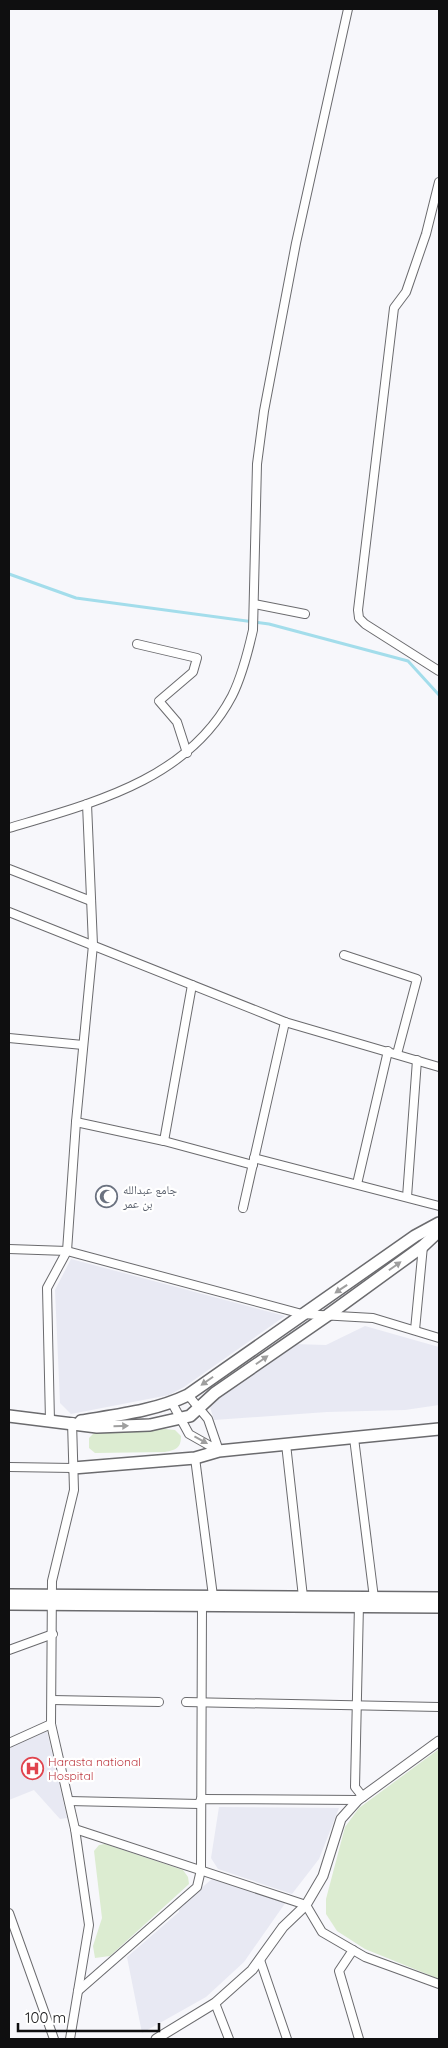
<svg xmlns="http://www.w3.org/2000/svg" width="448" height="2048" font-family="Quicksand,'Noto Naskh Arabic',sans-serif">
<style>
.built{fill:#e8e9f3}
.green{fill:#dcecd1}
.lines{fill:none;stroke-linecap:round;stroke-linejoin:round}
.stream{stroke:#a3ddeb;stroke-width:3}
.minor-casing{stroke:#6b6b6e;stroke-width:10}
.tertiary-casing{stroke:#6b6b6e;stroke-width:11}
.primary-casing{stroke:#6b6b6e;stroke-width:14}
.minor{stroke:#fff;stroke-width:8}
.tertiary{stroke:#fff;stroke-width:9}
.primary{stroke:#fff;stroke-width:11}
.oneway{fill:#9f9f9f}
.labels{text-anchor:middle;stroke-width:4.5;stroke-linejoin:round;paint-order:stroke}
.worship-label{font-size:12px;fill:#5b616d;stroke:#fff;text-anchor:start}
.health-label{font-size:12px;fill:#be3a42;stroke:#fff;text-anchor:start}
</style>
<rect width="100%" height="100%" fill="#f7f7fb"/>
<g class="built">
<polygon points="71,1259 285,1316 184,1387 169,1395 71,1414 60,1403 55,1290"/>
<polygon points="365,1326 439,1347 439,1405 405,1410 327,1412 214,1420 209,1404 216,1397 293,1344 326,1345"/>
<polygon points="47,1731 67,1818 60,1819 34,1790 9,1800 9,1749 15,1744"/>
<polygon points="219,1807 339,1808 319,1859 292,1894 218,1869 211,1858"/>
<polygon points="212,1879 286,1902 244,1962 206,1997 142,2033 127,1957 179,1912 179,1907"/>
</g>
<g class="green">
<path d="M165,1429l10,1 6,6c0,12 -5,14 -16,16l-70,1 -6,-5v-10l5,-5z"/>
<polygon points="439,1749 439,1979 365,1949 337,1931 326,1914 326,1899 345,1827 359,1808"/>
<polygon points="105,1844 183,1870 188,1877 189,1884 110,1956 95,1958 93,1946 102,1918 94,1851 99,1845"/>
</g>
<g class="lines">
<polyline class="stream" points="9,574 76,598 269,624 408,661 439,695"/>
<defs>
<g id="minor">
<polyline points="439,182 426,234 406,292 394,308 358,610 359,618 365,624 439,671"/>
<polyline points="254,604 305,614"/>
<polyline points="137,644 197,658 193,672 159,701 177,722 187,753"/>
<path d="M9,828c84,-25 179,-48 223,-132 10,-20 16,-44 21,-66l4,-166 7,-53 32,-168 52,-234"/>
<polyline points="9,869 91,901"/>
<polyline points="9,912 285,1022 439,1067"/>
<polyline points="344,955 417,979 397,1054"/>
<polyline points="9,1038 83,1045"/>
<polyline points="76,1122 164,1141 253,1165"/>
<polyline points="164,1141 192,985"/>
<polyline points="254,1158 439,1206"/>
<polyline points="357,1184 388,1051"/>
<polyline points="407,1197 417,1060"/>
<polyline points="243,1208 285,1022"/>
<polyline points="9,1249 67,1251 302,1314 373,1318 439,1338"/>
<polyline points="415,1330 423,1246"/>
<polyline points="172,1403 189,1434 219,1451 208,1419 188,1395"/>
<polyline points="50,1421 47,1288 67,1251 76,1122 93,945 87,804"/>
<polyline points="354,1438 374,1598"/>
<polyline points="286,1444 303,1597"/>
<polyline points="195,1458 213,1596"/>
<polyline points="9,1467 73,1468"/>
<polyline points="359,1604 355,1787 363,1797"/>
<polyline points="9,1650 53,1634"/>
<polyline points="52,1700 159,1702"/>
<polyline points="186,1702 439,1707"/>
<polyline points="9,1743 51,1724"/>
<polyline points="69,1801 199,1804 201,1799 358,1800"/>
<polyline points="75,1829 306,1905 322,1932 365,1957 439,1984"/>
<polyline points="9,1913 54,2039"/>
<polyline points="353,1950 339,1971 359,2039"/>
<polyline points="260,1960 287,2039"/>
<polyline points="78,1991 197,1887 201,1870 202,1605"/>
<polyline points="215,2003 229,2039"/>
<polyline points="70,2039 89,1925 75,1829 51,1724 52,1581 74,1490 72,1422"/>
</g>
<polyline id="tertiary" points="156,2039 215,2003 252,1970 283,1927 306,1905 323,1876 341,1819 358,1800 439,1741"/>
<g id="primary">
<polyline points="9,1416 97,1427 150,1425 190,1416 215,1393 328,1315 423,1246 439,1231"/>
<path d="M81,1421c36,-6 74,-10 107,-26l227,-159 24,-13"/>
<polyline points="73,1468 195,1458 219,1451 439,1429"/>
<polyline points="9,1595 439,1598"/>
<polyline points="9,1604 439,1607"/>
</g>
</defs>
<use href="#minor" class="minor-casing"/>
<use href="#tertiary" class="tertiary-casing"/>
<use href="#primary" class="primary-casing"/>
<use href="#minor" class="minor"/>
<use href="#tertiary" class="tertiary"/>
<use href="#primary" class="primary"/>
</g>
<defs><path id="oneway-solid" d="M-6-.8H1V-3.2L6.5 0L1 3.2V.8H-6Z" transform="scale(1.25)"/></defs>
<g class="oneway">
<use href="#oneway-solid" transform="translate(395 1266) rotate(-35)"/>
<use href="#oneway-solid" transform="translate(341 1289) rotate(146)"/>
<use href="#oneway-solid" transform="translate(262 1360) rotate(-35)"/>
<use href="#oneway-solid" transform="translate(207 1381) rotate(145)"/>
<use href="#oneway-solid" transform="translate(121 1426) rotate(-2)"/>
<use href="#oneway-solid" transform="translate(201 1440) rotate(29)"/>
</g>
<defs>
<symbol id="mosque-ring" viewBox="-11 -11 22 22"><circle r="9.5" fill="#fff" stroke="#6b7280" stroke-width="1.5"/><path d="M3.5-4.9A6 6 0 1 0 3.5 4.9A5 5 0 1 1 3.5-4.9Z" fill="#6b7280"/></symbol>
<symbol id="hospital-ring" viewBox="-11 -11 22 22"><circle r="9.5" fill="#fff" stroke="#e0444e" stroke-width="1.5"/><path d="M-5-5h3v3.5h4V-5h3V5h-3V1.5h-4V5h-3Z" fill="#e0444e"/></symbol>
</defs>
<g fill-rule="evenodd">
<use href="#mosque-ring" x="94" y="1184" width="25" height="25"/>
<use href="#hospital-ring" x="20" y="1756" width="25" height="25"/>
</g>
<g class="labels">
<g class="worship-label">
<text x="123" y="1194">جامع عبدالله<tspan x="123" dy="14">بن عمر</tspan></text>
</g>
<g class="health-label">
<text x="48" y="1766">Harasta national<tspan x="48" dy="14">Hospital</tspan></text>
</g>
</g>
<rect width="448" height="2048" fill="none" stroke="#0f0f10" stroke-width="20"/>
<path d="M18 2023v8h141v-8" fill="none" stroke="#0f0f10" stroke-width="2.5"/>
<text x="25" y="2023" font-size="15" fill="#0f0f10" stroke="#ffffff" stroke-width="4" paint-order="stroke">100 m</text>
</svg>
